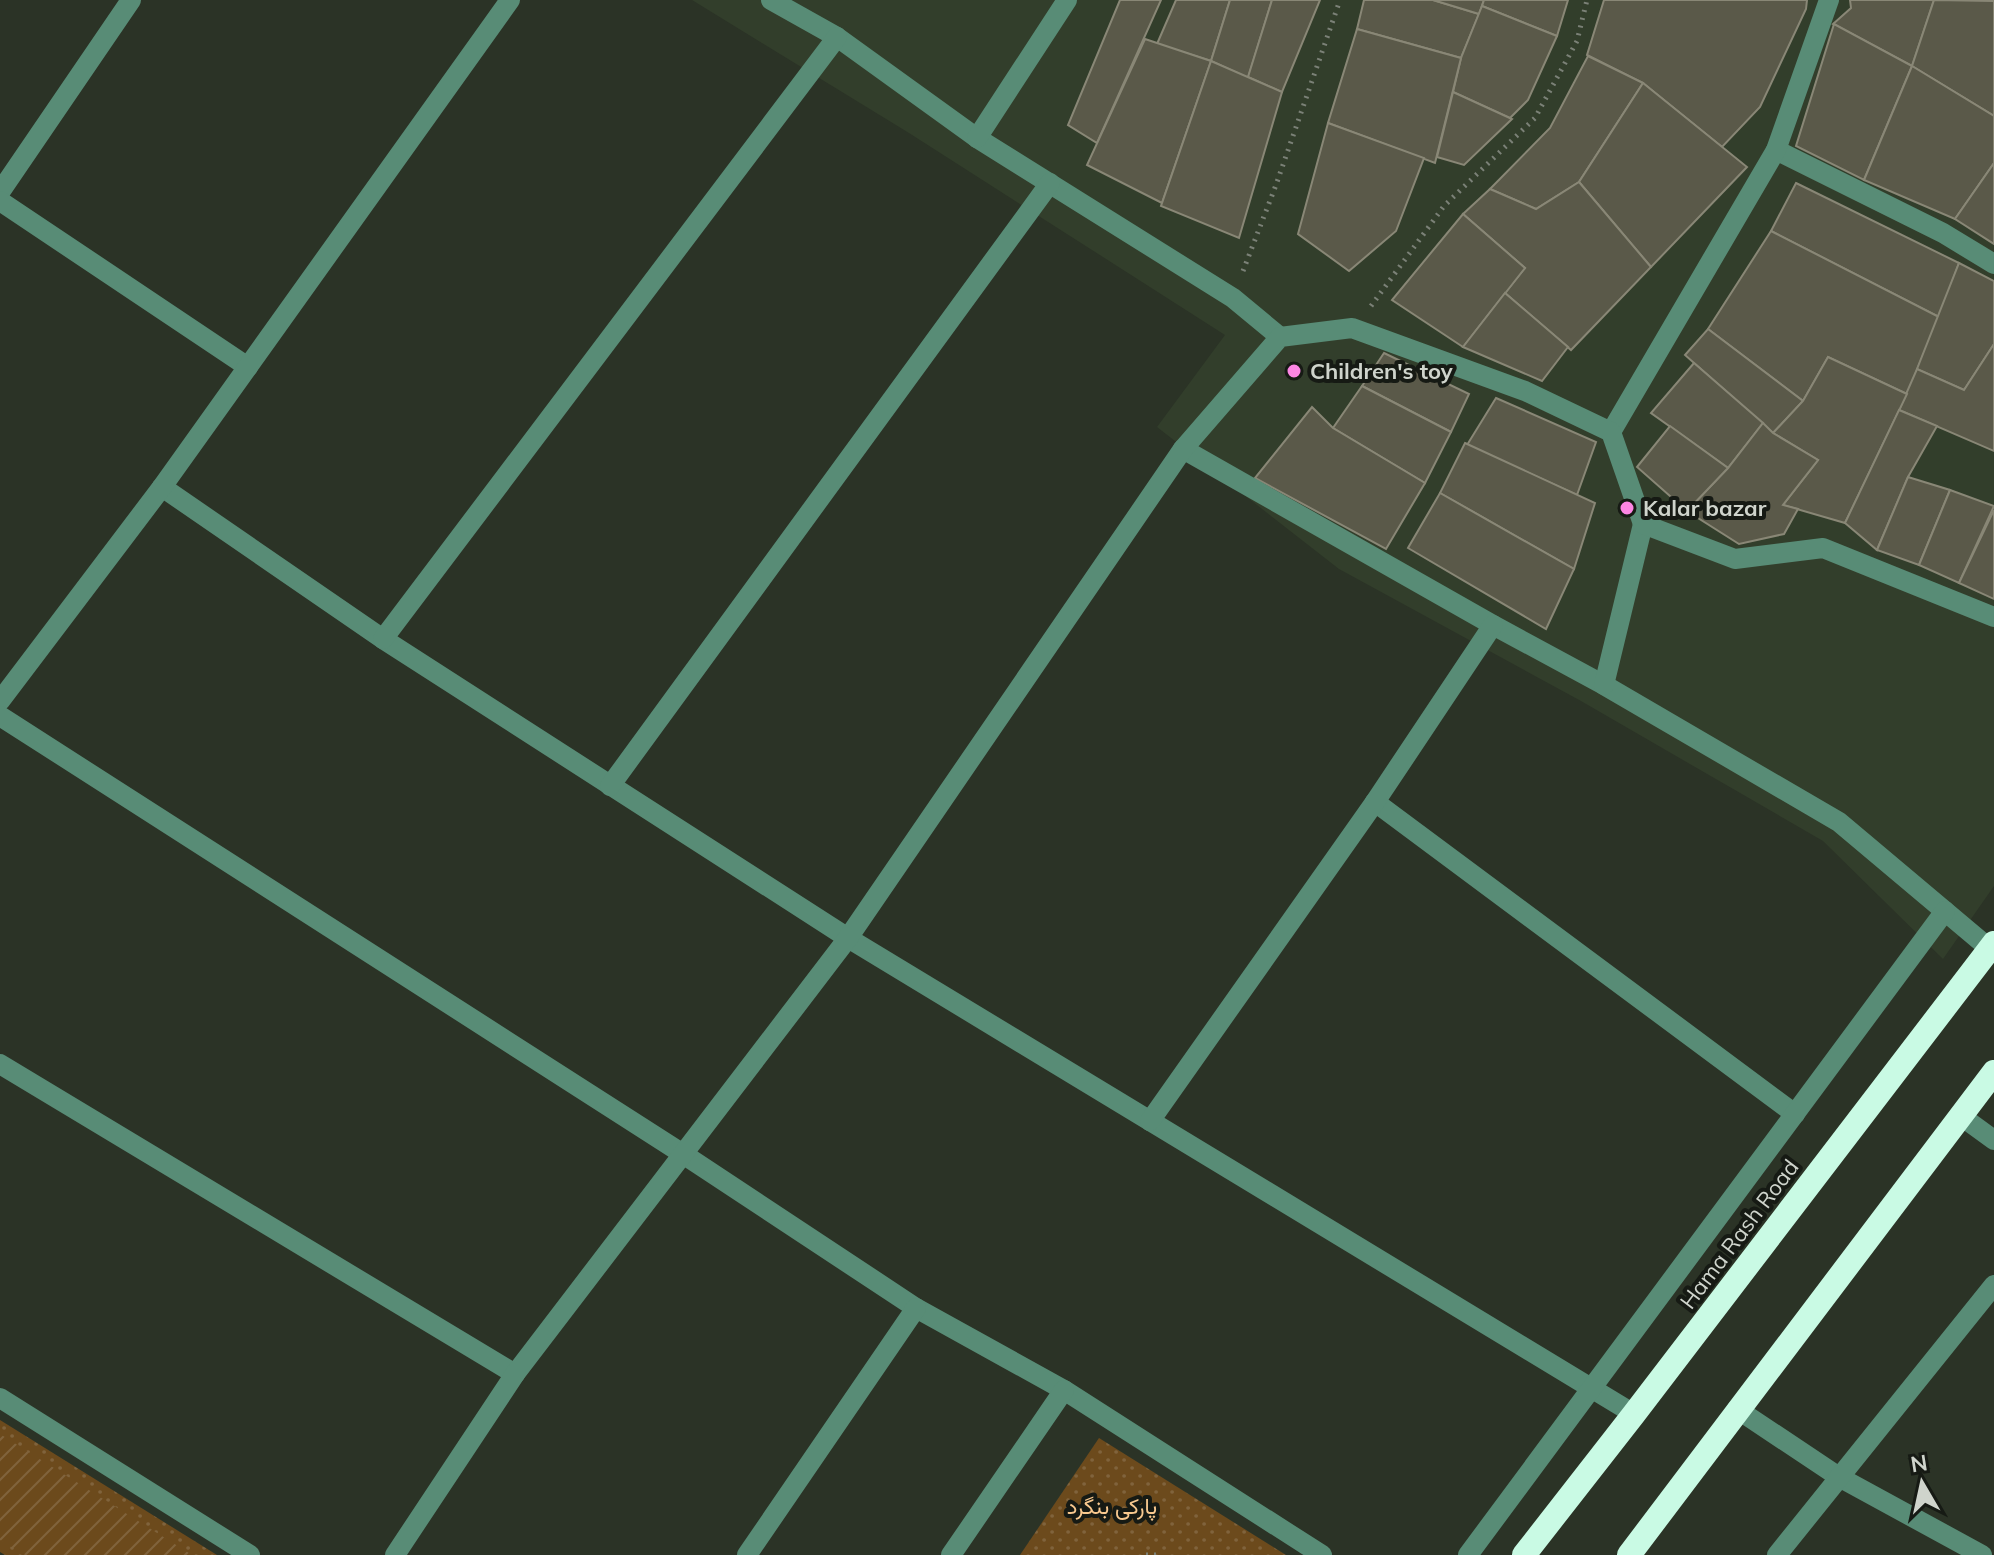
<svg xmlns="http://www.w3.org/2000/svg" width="1994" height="1555" font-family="Mulish,Vazirmatn,sans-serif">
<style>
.built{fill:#323e2b}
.park{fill:url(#park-dots)}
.garden{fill:url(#garden-furrows)}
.building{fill:#5a5949;stroke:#898776;stroke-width:2}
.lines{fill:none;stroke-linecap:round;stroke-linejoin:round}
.path{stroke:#7b8177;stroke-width:5;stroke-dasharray:2 6;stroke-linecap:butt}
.minor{stroke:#588c76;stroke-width:20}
.highway{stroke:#c9fae4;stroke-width:24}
.poi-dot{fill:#fc86e3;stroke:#161a14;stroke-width:3}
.labels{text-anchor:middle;stroke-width:8;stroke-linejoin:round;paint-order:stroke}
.poi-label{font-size:22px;font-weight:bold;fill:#cfd4cc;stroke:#161a14;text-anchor:start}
.street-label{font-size:22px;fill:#cfd4cc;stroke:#161a14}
.park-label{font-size:22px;fill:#f9c98f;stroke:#161a14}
</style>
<defs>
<pattern id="park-dots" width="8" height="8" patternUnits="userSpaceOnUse" patternTransform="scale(2)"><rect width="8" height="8" fill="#6c4a1c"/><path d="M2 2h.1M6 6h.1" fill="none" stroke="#80633c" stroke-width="1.8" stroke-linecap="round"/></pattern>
<pattern id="garden-furrows" width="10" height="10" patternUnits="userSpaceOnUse" patternTransform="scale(2)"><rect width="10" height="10" fill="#6c4a1c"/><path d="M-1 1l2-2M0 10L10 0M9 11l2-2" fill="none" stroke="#80633c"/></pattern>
</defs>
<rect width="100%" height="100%" fill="#2b3326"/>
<polygon class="built" points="692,0 1994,0 1994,886 1943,959 1823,841 1581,701 1339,569 1157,427 1225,335 909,133"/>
<g class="park">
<polygon points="0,1420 217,1555 5,1555 0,1552"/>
<polygon points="1099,1438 1286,1555 1020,1555"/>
</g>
<polygon class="garden" points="0,1434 192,1555 25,1555 0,1540"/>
<g class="building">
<polygon points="1120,0 1161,0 1097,143 1068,125"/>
<polygon points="1176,0 1230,0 1211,61 1157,44"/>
<polygon points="1230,0 1272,0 1248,78 1211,61"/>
<polygon points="1272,0 1320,0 1282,92 1248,77"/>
<polygon points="1364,0 1433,0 1479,14 1461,58 1357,29"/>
<polygon points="1433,0 1484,0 1479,14"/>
<polygon points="1484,0 1568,0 1557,36 1482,6"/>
<polygon points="1604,0 1807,0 1806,9 1760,107 1722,147 1643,83 1587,55"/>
<polygon points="1850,0 1934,0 1912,66 1833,24 1851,8"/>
<polygon points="1934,0 1994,1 1994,116 1912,66"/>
<polygon points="1482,6 1557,36 1528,100 1510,118 1453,92 1461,58"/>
<polygon points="1834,24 1912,66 1864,180 1796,146"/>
<polygon points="1357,29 1461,58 1435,163 1328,123"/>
<polygon points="1145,39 1211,61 1162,203 1087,165"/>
<polygon points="1588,56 1643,83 1579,182 1536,209 1490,189 1550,128"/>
<polygon points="1211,61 1282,92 1239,238 1161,206"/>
<polygon points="1912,66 1994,116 1994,163 1955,219 1864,180"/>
<polygon points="1643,83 1747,167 1651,267 1579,182"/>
<polygon points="1453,92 1512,119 1464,165 1437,157"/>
<polygon points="1328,123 1424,158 1396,231 1349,271 1298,234"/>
<polygon points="1994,163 1994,244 1955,219"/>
<polygon points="1579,182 1651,267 1571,350 1505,293 1525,268 1463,214 1490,189 1536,209"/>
<polygon points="1796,183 1959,263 1939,317 1771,231"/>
<polygon points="1463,214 1525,268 1463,347 1392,300"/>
<polygon points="1771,231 1939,317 1907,394 1828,357 1803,401 1708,329"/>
<polygon points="1959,263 1994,281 1994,344 1964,390 1917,369"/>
<polygon points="1505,293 1568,347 1542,381 1463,347"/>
<polygon points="1708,329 1803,401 1773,433 1685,355"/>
<polygon points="1994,344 1994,451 1899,410 1917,369 1964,390"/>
<polygon points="1384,353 1469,394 1451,432 1362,386"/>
<polygon points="1828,357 1907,394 1845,523 1783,505 1818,460 1773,433 1803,401"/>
<polygon points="1694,363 1763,423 1728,468 1651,413"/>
<polygon points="1362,386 1451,432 1425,483 1333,428"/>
<polygon points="1496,398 1596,442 1577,495 1467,445"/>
<polygon points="1312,407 1333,428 1425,483 1386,549 1255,478"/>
<polygon points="1899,410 1937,426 1908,477 1877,550 1845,523"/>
<polygon points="1763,423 1773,433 1818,460 1783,505 1798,509 1784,534 1739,544 1687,511 1728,468"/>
<polygon points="1670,426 1728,468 1687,511 1637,467"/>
<polygon points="1465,443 1595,503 1574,569 1440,493"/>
<polygon points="1908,477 1950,490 1919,565 1877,550"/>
<polygon points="1950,490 1994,506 1959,583 1919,565"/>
<polygon points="1440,493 1574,569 1546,629 1408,548"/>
<polygon points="1994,510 1994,599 1959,583"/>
</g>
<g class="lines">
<g class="path">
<polyline points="1243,271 1276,185 1340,0"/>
<polyline points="1371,306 1444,206 1535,118 1577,41 1587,0"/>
<polyline points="1146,1555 1157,1555"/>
</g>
<g class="minor">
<polyline points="771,0 837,37 977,138 1233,298 1280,337"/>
<polyline points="977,138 1067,0"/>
<polyline points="1776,150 1943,233 1994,264"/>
<polyline points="0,192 131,0"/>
<polyline points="0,201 248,367"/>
<polyline points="1611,432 1776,150 1829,0"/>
<polyline points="1183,449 1493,625 1604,685 1839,822 1990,949"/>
<polyline points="162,487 383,639 848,938 1634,1414"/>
<polyline points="383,639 837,37"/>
<polyline points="1604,685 1643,524"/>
<polyline points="0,701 162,487 510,0"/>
<polyline points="0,716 683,1154 916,1308 1064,1390 1322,1555"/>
<polyline points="610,786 1050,183"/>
<polyline points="1375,802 1795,1114"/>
<polyline points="0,1064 515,1374"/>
<polyline points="1961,1116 1994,1140"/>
<polyline points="1150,1121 1375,802 1493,625"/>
<polyline points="0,1398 250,1555"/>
<polyline points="1737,1409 1839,1477 1982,1555"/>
<polyline points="395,1555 515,1374 848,938 1183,449 1280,337 1352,328 1525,391 1611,432 1643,524 1735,559 1823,548 1994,617"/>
<polyline points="747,1555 916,1308"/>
<polyline points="951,1555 1064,1390"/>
<polyline points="1468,1555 1945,911"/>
<polyline points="1777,1555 1994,1285"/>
</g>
<g class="highway">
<polyline points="1524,1555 1634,1414 1994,943"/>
<polyline points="1629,1555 1994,1072"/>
</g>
</g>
<g class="poi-dot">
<circle cx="1294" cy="371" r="8"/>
<circle cx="1627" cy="508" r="8"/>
</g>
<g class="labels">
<g class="poi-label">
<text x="1310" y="379">Children's toy</text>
<text x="1643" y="516">Kalar bazar</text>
</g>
<g class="street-label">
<text transform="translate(1739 1234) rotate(-53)" y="8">Hama Rash Road</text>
</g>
<g class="park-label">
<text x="1112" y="1514">پارکی بنگرد</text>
</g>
</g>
<g transform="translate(1922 1483) rotate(351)" stroke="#161a14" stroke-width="6" paint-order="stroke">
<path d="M0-6L14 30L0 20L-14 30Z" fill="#cfd4cc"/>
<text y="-12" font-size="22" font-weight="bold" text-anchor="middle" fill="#cfd4cc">N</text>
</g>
</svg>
